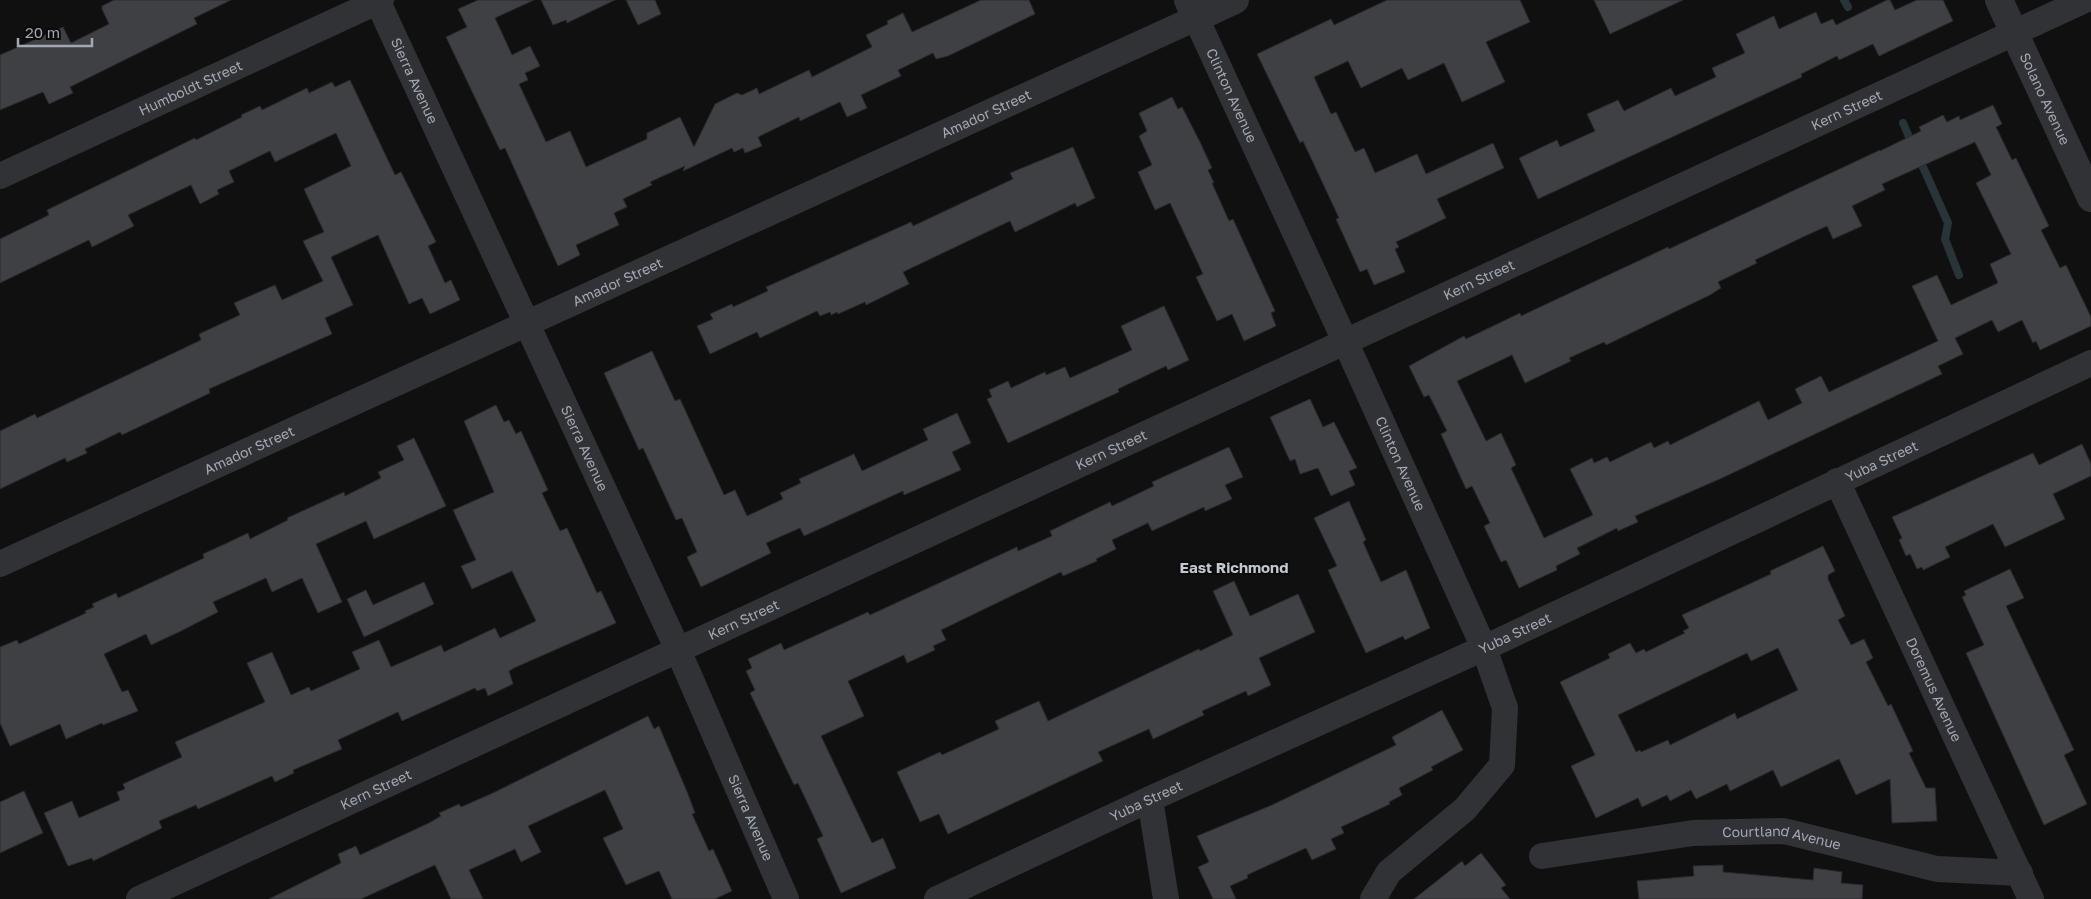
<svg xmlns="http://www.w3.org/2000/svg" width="2091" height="899" font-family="'Golos Text',sans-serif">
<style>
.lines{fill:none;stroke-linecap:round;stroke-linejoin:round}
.stream{stroke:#293439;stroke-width:8}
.building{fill:#3f4044;stroke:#2a2a2d;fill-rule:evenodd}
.minor{stroke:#313236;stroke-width:26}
.tertiary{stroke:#313236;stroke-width:28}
.labels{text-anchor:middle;stroke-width:4;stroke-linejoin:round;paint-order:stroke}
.street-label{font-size:14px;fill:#a1a8b2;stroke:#0b0b0c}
.neighbourhood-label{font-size:15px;font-weight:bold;fill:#c2c7ce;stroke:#0b0b0c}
</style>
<rect width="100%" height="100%" fill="#101011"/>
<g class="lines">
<g class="stream">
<polyline points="1844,0 1848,7"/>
<polyline points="1903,123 1913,146"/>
<polyline points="1919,158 1948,223 1945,239 1959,275"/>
</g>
</g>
<g class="building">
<polygon points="114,0 231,0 194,18 197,24 70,87 73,93 49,104 43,92 0,110 0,55 63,27 71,43 109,24 102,9 102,6"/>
<polygon points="478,0 534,0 495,18 512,55 530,46 540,66 525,73 528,80 519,84 546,142 570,131 586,167 647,139 647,133 680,117 694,147 715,104 737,93 742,95 757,88 759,94 809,70 812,77 872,47 866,35 888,24 887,21 903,13 912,32 981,0 1029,0 1035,14 948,56 936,59 933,53 898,70 901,76 861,95 867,108 847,117 840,102 800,121 799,117 758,137 762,146 745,153 743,148 734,152 732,148 683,171 685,166 650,182 652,185 623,199 627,207 614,213 619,225 576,245 580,255 558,266 505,148 500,150 446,37 467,27 458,9"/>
<polygon points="541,0 615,0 567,23 566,20 553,25"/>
<polygon points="626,0 655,0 661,14 638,25"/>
<polygon points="1387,0 1520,0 1530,22 1486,42 1505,82 1462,102 1444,63 1408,80 1402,68 1361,88 1348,61 1314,77 1331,114 1336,112 1355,152 1364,148 1375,173 1417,154 1426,174 1493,143 1504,168 1437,199 1446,218 1396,242 1399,247 1395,249 1405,272 1374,285 1367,269 1360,272 1336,219 1339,218 1303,141 1300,143 1257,54 1331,19 1334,25"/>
<polygon points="1594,0 1683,0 1610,34"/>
<polygon points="1887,0 1890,0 1895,10 1917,0 1943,0 1953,21 1879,56 1873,44 1839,60 1837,56 1801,74 1802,77 1538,199 1519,158 1557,140 1560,147 1595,131 1587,114 1618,100 1624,111 1671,88 1675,96 1716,77 1712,68 1745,53 1736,34 1774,16 1779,29 1816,12 1821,24 1833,19 1836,25"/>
<polygon points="350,80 395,175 401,172 436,242 428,246 445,283 451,280 460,300 430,314 422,298 409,304 378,235 331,257 353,305 325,318 332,334 209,389 210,393 122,435 120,432 85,449 87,453 67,462 65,458 0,489 0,431 35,414 37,418 201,340 199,334 240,315 234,303 275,285 282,300 323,281 303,241 324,232 304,189 351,166 336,133 275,162 270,151 229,171 234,182 217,190 219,194 200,204 191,185 128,215 134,226 92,247 89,240 0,283 0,239 49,215 47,210 195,138 196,140 242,117 241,115 260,106 262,110 307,88 309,93 332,82 335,87"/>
<polygon points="1172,97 1178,109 1182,107 1200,142 1212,168 1208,170 1214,183 1212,183 1229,221 1233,219 1275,311 1271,313 1276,326 1244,341 1232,314 1217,321 1196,277 1203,274 1170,203 1155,210 1138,172 1152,165 1139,136 1147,131 1139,113"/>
<path d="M1993,105l9,19 -6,3 16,33 4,-2 33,68 -8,4 19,38 6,-3 25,52v9l-51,24 -4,-9 -3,2 -11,-23 -24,12 -6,-12 -37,18 8,16 -25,12 4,8 -220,104 -87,38 3,6 -20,9 -1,-3 -40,20 3,6 -24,12 1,4 -38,18 -13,-28 -5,2 -17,-36 6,-3 -18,-37 -6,3 -25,-55 6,-3 -18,-36 -5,2 -15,-31 55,-30 2,3 54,-26 1,3 147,-69 1,2 211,-99v1l41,-20 -2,-4 24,-12 4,7 12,-6 1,4zM1975,142l16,33 -15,8 35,71 -21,10 8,19 -47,22 -14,-30 -25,11 26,55 -109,51 -8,-16 -26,13 7,14 -34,17 -9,-19 -89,44 -2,-4 -14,7 -3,-6 -41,20 -3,-5 -13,6 -2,-5 -22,11 23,46 -49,23 -33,-70 5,-3 -15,-32 -15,8 -29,-60 55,-26 13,28 46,-22 -2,-3 35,-16 2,3 104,-50 11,-7 -3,-6 39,-19 -2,-3 48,-23 24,-11 6,13 29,-13 -10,-20 33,-16 -3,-6z"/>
<polygon points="1073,147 1095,198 1077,207 1075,203 1015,232 1010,221 903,272 909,284 866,305 865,302 838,314 837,312 831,315 830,312 820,316 817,311 760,338 757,332 710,354 697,326 713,319 710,314 732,304 733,307 768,291 766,287 911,222 913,226 1013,179 1010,173"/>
<polygon points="1164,306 1189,360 1168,370 1166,366 1118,389 1119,392 1008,443 987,399 992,397 989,390 1008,381 1011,388 1045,372 1046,375 1065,367 1070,378 1132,350 1121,326"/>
<polygon points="652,351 675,401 680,399 724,495 735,490 747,516 783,499 780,493 801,483 799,479 854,454 862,471 928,440 923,429 957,413 971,443 952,452 961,470 904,495 903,491 804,536 800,528 766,543 771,553 701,587 687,557 697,552 682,518 676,520 643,448 639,450 604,373"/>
<polygon points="1310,399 1323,427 1334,422 1357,468 1349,471 1355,485 1331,496 1318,468 1300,474 1295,459 1290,461 1270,417"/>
<polygon points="496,405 504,422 509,420 516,434 521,431 548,490 542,493 560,531 567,528 597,593 601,591 616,623 514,668 509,671 513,684 488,696 485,688 477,691 475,688 402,721 398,712 338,740 342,749 293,770 294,773 275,782 272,776 198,809 196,805 159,821 162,828 114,851 93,861 92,858 68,866 44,813 72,801 79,818 120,800 117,792 125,789 123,784 182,757 175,742 265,702 247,663 272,652 291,695 309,687 311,691 360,669 352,652 379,640 391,667 441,645 444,652 495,628 500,638 536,621 512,571 472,589 461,566 476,560 453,510 494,492 464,421"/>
<polygon points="414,438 446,506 374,539 366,521 316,544 342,602 318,613 302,578 272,592 266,578 213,602 218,612 181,631 151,645 146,634 104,654 122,692 128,690 138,711 103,725 102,723 66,739 60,724 10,746 0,723 0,647 17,640 19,644 86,613 85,611 94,607 92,604 116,593 118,598 204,558 203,554 227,543 248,533 250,539 288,520 287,518 344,492 345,496 381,478 378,472 404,460 397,446"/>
<polygon points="2082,444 2091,464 2091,476 2053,494 2065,519 2005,547 1993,524 1945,547 1950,557 1923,570 1922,567 1917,569 1910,554 1906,556 1899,540 1902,538 1892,517 2033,453 2039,465"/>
<polygon points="1229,447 1243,477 1225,485 1232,499 1205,511 1204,507 1152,531 1148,523 1112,540 1116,549 1096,559 1097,561 1063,576 1061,572 941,630 946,640 933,646 935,650 907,663 904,655 848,681 864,716 821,736 872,843 883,838 896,868 841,893 817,839 823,836 798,783 794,785 750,693 755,690 746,671 752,668 748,659 781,643 784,650 868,612 870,615 1017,547 1018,551 1052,536 1050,531 1085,514 1110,502 1112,506 1154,486 1152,482"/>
<polygon points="1349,501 1366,540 1363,542 1381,582 1406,570 1430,628 1405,640 1403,636 1366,653 1328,570 1337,566 1314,518"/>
<path d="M1823,546l12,25 -7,4v4l17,37 -7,4 13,25 13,-6 9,19 -7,4 22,44 3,-2 22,47 -4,2 17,35h9l2,33 -45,2 -2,-44 -34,16 -17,-36 -58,28 -8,-17 -43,21 -3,-7 -31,15 -5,-9 -21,11 -3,-6 -25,12 -4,-9 -42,20 -25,-52 24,-11 -35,-73 50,-24 -2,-4 22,-11 6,10 8,-4 2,3 39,-19 -2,-2 6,-3 -7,-13 89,-41 -1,-3zM1778,648l20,42 -61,29 -2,-6 -65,32 -2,-5 -27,12 -1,-2 -4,2 -18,-37 129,-62 4,8z"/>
<polygon points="2010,569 2024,598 2006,606 2074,750 2064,755 2087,804 2044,825 1966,653 1984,645 1962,597 1966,595 1964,591"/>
<polygon points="1234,581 1250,616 1298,594 1315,632 1259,658 1271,685 1248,696 1246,691 1202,711 1204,715 1153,739 1149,729 1098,752 1103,761 948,834 939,814 920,822 897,772 940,752 942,755 999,729 995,721 1039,701 1048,721 1199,649 1200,651 1233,635 1213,591"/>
<polygon points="424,582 434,604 364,637 347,599 366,590 373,605"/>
<polygon points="1442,710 1463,750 1431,767 1433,770 1399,788 1402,795 1389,802 1390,804 1341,827 1344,833 1331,839 1336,849 1312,860 1306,848 1247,875 1248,878 1230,886 1236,899 1213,899 1198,867 1209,862 1197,836 1272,805 1396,745 1392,737"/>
<polygon points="648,716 654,729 659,726 688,794 695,813 692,814 709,851 713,849 732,891 715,899 672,899 659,871 626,885 603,838 623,829 605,790 528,826 541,852 521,862 515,849 469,870 483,899 451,899 435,865 361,899 269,899 341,863 338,854 356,846 360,855 429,823 441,816 439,813 459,804 461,807 493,793"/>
<polygon points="24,791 43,833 0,853 0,802"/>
<polygon points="1481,853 1506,885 1501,888 1510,899 1414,899 1462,861 1465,866"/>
<polygon points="1723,865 1723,872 1813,880 1814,868 1842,872 1841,883 1863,885 1862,899 1639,899 1637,881 1694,876 1693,866"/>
</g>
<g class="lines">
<g class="minor">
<path id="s1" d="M377,0l301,650 108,249"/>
<path id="s2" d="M0,176l381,-176"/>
<path id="s3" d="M1837,481l194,418"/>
<path id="s4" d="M0,564l1196,-546 149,323 139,307 21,60 -3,57 -37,44 -76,63 -16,27"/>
<polyline points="1150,799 1166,899"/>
<path id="s5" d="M1542,856l151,-23 91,-2 153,38 83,4"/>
<path id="s6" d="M139,899l1946,-899"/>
<path id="s7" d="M937,899l213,-100 334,-151 607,-285"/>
</g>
<g class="tertiary">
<polyline points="1188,0 1196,18 1235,0"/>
<path id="s8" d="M1999,0l92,198"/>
</g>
</g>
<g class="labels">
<g class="street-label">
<text dy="5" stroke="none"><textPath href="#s1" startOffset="89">Sierra Avenue</textPath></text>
<text dy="5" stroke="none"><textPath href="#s2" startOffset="210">Humboldt Street</textPath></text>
<text dy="5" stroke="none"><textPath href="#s4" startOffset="1400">Clinton Avenue</textPath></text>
<text dy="5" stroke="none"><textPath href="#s8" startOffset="109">Solano Avenue</textPath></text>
<text dy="5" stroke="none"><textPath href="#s6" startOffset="1881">Kern Street</textPath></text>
<text dy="5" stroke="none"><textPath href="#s4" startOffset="1084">Amador Street</textPath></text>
<text dy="5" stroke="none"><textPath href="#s6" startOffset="1476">Kern Street</textPath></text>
<text dy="5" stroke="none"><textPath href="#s4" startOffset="679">Amador Street</textPath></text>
<text dy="5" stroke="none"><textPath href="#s1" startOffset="494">Sierra Avenue</textPath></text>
<text dy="5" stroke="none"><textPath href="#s6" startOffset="1071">Kern Street</textPath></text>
<text dy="5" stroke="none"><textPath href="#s4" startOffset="274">Amador Street</textPath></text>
<text dy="5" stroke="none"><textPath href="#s7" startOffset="1041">Yuba Street</textPath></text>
<text dy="5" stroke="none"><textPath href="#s4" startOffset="1805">Clinton Avenue</textPath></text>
<text dy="5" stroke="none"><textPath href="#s6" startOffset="666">Kern Street</textPath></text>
<text dy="5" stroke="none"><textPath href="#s7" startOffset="636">Yuba Street</textPath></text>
<text dy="5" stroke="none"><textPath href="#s3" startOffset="230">Doremus Avenue</textPath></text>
<text dy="5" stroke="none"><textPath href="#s6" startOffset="261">Kern Street</textPath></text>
<text dy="5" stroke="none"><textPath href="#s7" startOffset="231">Yuba Street</textPath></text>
<text dy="5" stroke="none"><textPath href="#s1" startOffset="899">Sierra Avenue</textPath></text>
<text dy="5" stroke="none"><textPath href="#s5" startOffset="242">Courtland Avenue</textPath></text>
</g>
<g class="neighbourhood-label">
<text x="1234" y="573">East Richmond</text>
</g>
</g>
<path d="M18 38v8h74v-8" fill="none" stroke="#a1a8b2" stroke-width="2.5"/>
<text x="25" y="38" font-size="15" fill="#a1a8b2" stroke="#0b0b0c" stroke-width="4" paint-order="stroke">20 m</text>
</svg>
